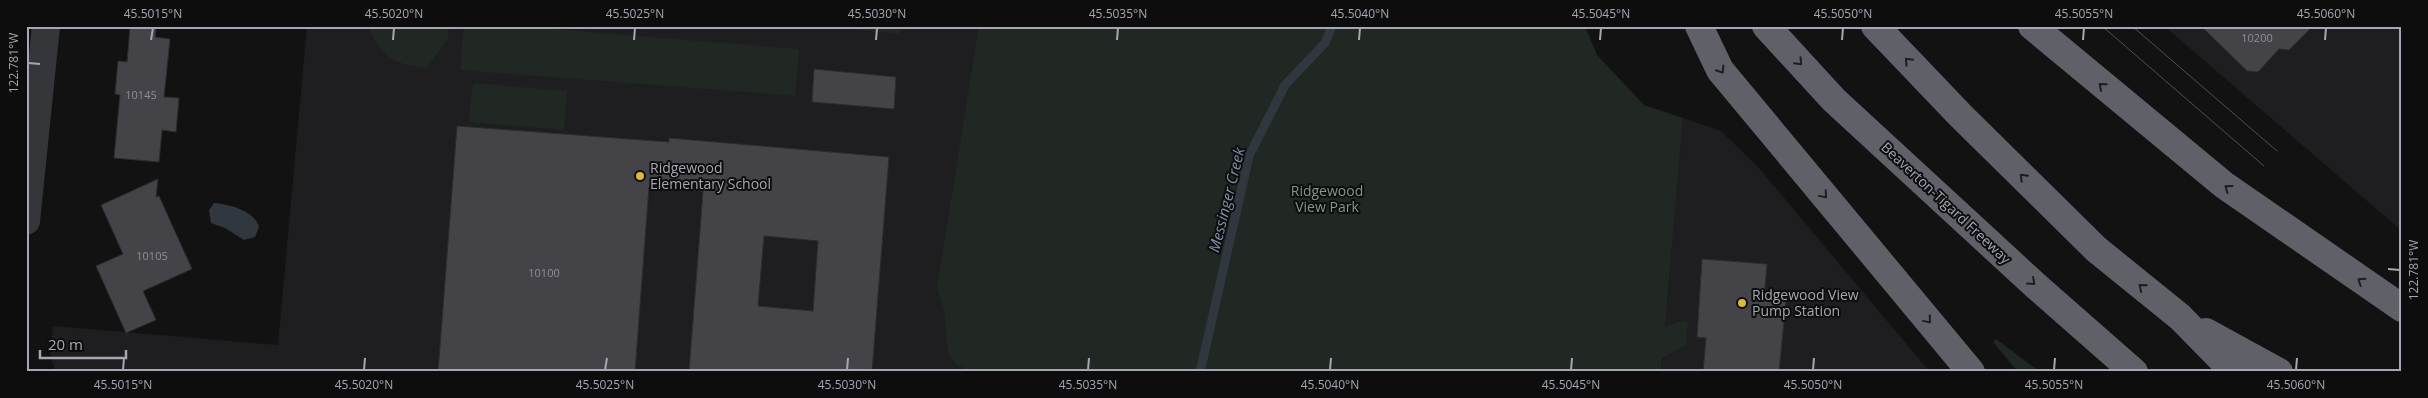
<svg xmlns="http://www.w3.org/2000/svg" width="2428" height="398" font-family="'Open Sans',sans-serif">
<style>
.built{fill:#1e1e20}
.green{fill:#212722}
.water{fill:#31373e}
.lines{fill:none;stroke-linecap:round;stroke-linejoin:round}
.stream{stroke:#31373e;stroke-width:9}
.building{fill:#444448;stroke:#2c2c2f;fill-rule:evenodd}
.minor{stroke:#35363a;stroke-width:28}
.motorway{stroke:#606168;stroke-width:28}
.tram{stroke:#4f4f54;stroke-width:1}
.oneway{stroke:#1e1e20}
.ticks{fill:none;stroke:#a5a8b2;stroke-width:2}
.poi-dot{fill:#dbb842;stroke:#0d0d0e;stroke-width:2}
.labels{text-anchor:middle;stroke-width:4;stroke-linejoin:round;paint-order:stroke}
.number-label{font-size:11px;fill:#8d8f98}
.poi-label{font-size:14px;fill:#a5a8b2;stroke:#0d0d0e;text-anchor:start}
.park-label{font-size:14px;fill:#7e9b83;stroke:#0d0d0e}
.street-label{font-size:14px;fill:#a5a8b2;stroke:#0d0d0e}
.water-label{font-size:15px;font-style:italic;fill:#8091a9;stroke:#0d0d0e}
.neatline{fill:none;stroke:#a5a8b2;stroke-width:2}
.ticks-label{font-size:12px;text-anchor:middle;fill:#a5a8b2}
</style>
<rect width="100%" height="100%" fill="#121213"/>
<g class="built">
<polygon points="307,26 999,26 971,372 55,372 50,352 53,326 278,345"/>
<polygon points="2164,26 2402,26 2402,231"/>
<polygon points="1683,118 1721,131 1758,167 1930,372 1661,372"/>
</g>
<g class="green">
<path d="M368,26h78l3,11 -22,31c-32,-3 -47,-11 -59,-42z"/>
<polygon points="464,26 517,26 799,49 795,96 460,70"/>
<polygon points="826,26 905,26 898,34"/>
<polygon points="979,26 1585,26 1597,55 1644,105 1683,118 1665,327 1677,322 1688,321 1686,345 1662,358 1661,372 969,372 954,362 948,353 944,309 937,288"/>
<polygon points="473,83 567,91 564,130 469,122"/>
<polygon points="1996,339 2040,372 2018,372 1993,342"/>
</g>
<path class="water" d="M214,203c15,1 41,8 45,24l-4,10 -11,3 -19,-12 -14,-5 -2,-13z"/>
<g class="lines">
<polyline class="stream" points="1200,372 1249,156 1285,85 1325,43 1332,26"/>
</g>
<g class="building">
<polygon points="2201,26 2313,26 2289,50 2279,49 2258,72 2247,71"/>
<polygon points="130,27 156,29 155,37 170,39 164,97 179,98 176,132 162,130 159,162 114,158 120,95 115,94 118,61 127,62"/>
<polygon points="814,69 896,77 894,109 812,102"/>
<path d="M457,126l212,16v-4l220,19 -17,215h-183l14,-181 -54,-4 -14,185h-197zM764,236l54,5 -5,70 -55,-5z"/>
<polygon points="158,179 156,197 159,196 192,269 143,291 156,320 126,333 96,266 123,254 101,205"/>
<polygon points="1702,259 1767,264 1764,299 1786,301 1779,372 1703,372 1706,338 1697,337"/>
</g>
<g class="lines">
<polyline class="minor" points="26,221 46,26"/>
<g class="motorway">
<polyline points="1699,26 1720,70 1971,372"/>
<polyline points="1766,26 1834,100 2036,286 2134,372"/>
<polyline points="1875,26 1960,115 2096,249 2180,317 2234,372"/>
<polyline points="2032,26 2224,185 2402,308"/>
<polyline points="2206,332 2279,372"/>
</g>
<g class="tram">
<polyline points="2102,26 2264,166"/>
<polyline points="2132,26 2277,151"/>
</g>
</g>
<defs><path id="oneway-chevron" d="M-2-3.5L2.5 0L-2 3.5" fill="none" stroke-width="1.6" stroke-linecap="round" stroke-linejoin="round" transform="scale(1.25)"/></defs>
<g class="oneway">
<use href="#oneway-chevron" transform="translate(1908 61) rotate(-134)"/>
<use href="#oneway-chevron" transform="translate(1799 62) rotate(47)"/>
<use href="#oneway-chevron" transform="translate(1721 70) rotate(58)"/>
<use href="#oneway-chevron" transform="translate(2102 86) rotate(-140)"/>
<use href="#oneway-chevron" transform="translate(2023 177) rotate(-135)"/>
<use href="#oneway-chevron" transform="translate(2228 188) rotate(-144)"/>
<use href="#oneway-chevron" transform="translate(1824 195) rotate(50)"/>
<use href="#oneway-chevron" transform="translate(2361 281) rotate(-146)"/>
<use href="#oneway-chevron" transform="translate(2032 282) rotate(42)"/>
<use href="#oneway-chevron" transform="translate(2142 287) rotate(-141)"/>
<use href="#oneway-chevron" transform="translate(1928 320) rotate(50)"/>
</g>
<path class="ticks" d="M151,40l2,-12M393,40l1,-12M634,40l1,-12M876,40l1,-12M1117,40l1,-12M1359,40l1,-12M1600,40l1,-12M1842,40l1,-12M2083,40l1,-12M2325,40l1,-12M28,63l12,1M2388,269l12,1M123,370l1,-12M364,370l1,-12M605,370l2,-12M847,370l1,-12M1088,370l1,-12M1330,370l1,-12M1571,370l1,-12M1813,370l1,-12M2054,370l1,-12M2296,370l1,-12"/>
<g class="poi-dot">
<circle cx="640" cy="176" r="5"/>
<circle cx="1742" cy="303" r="5"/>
</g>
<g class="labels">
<g class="number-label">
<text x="2257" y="42">10200</text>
<text x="141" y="99">10145</text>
<text x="152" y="260">10105</text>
<text x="544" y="277">10100</text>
</g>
<g class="poi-label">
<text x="650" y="173">Ridgewood<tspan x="650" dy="16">Elementary School</tspan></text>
<text x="1752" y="300">Ridgewood View<tspan x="1752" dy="16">Pump Station</tspan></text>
</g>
<g class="park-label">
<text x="1327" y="196">Ridgewood<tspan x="1327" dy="16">View Park</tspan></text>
</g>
<g class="street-label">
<text transform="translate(1946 203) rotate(43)" y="5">Beaverton-Tigard Freeway</text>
</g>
<g class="water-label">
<text transform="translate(1227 200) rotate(-76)" y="5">Messinger Creek</text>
</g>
</g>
<rect width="2428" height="398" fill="none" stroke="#0d0d0e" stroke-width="55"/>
<path d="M40 350v8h86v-8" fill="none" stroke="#a5a8b2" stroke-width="2.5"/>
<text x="48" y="350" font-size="15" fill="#a5a8b2" stroke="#0d0d0e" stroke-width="4" paint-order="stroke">20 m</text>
<rect x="28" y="28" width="2372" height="342" class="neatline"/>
<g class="ticks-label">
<text x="153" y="18">45.5015°N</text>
<text x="394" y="18">45.5020°N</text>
<text x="635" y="18">45.5025°N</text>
<text x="877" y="18">45.5030°N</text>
<text x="1118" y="18">45.5035°N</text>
<text x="1360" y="18">45.5040°N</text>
<text x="1601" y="18">45.5045°N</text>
<text x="1843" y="18">45.5050°N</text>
<text x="2084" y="18">45.5055°N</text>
<text x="2326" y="18">45.5060°N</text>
<text transform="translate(14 63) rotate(-90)" y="4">122.781°W</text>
<text transform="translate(2414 270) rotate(-90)" y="4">122.781°W</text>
<text x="123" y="389">45.5015°N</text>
<text x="364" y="389">45.5020°N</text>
<text x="605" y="389">45.5025°N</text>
<text x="847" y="389">45.5030°N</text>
<text x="1088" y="389">45.5035°N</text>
<text x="1330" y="389">45.5040°N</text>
<text x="1571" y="389">45.5045°N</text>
<text x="1813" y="389">45.5050°N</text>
<text x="2054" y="389">45.5055°N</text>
<text x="2296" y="389">45.5060°N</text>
</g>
</svg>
